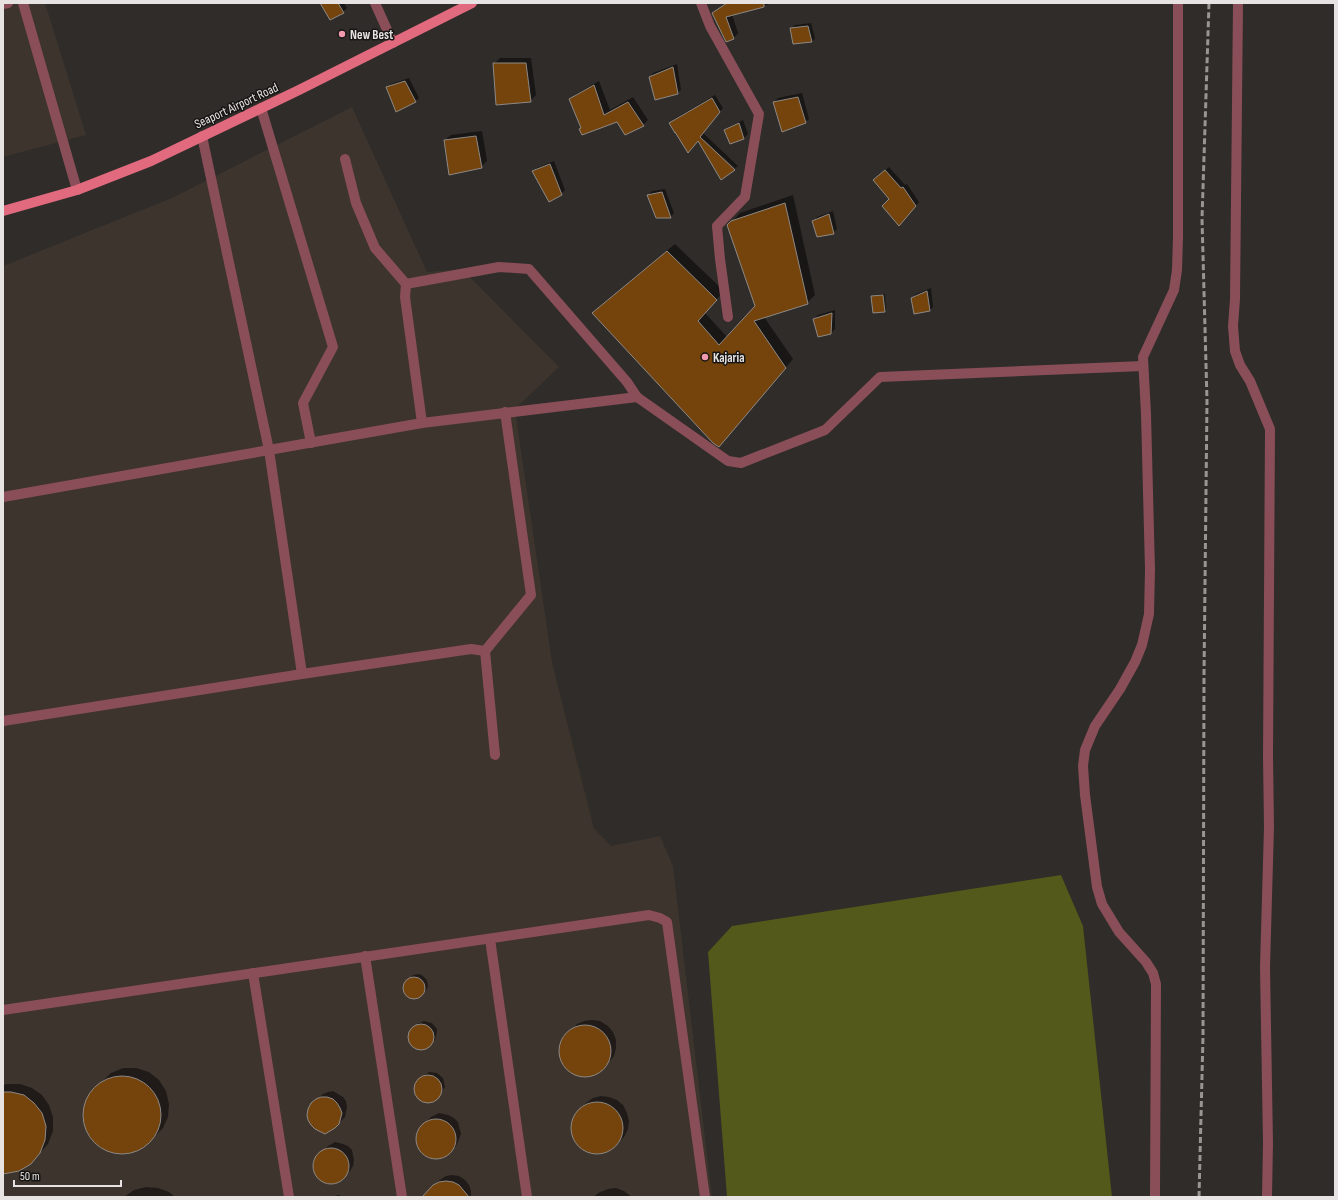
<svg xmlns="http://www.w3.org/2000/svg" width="1338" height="1200" font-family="'Sofia Sans Condensed',sans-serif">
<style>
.built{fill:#3c342d}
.green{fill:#52591a}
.shadow{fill:#0007}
.building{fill:#75440d;stroke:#8d8986}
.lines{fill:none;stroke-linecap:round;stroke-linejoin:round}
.minor{stroke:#894e57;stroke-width:10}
.major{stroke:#e26a7f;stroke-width:10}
.rail{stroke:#989593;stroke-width:3;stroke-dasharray:6 3;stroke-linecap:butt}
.poi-dot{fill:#f29aad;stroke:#161513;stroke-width:1.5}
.labels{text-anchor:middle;stroke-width:3;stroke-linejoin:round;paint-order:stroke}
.poi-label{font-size:13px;font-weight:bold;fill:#e6e3e2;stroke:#161513;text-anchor:start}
.street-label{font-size:13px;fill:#e6e3e2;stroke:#161513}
</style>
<rect width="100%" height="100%" fill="#2f2c29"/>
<g class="built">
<polygon points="3,3 45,3 86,135 3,157"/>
<polygon points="352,107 427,272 462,269 559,367 515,409 552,662 594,829 611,846 660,836 673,866 712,1197 3,1197 3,266 172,198"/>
</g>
<polygon class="green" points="1061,875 1083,926 1112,1197 727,1197 708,952 732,926"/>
<g class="shadow">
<polygon points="321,3 344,3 347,8 343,12"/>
<polygon points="726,3 773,3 732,14 738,33 733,39 713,13"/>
<polygon points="860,3 878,3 878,4"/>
<polygon points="811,23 815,38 812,42 791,28 795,25"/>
<polygon points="500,58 531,58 536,95 530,101 494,64"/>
<polygon points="677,64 681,90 677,93 650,77 653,73"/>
<polygon points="409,78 419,98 415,102 388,88 391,84"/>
<polygon points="599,81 610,110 633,97 648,120 643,125 626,134 618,120 582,127 570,100 576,94"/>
<polygon points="802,93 809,119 805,122 774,102 778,98"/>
<polygon points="715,95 723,108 703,133 738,166 735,168 704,140 704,142 699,139 689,152 671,123 674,119"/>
<polygon points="743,120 748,134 744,138 730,142 725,130 729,127"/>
<polygon points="482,131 487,161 481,167 445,140 451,135"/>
<polygon points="554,161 565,190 561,194 534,171 537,168"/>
<polygon points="889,167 905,185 907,184 919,202 903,221 878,177"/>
<polygon points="665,189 674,213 671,217 648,195 652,191"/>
<polygon points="793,195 815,295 807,303 764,317 793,359 719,446 593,313 601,305 675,244 724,291 705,313 728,338 756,307 728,226 740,213"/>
<polygon points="833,211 837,229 833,233 814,221 817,217"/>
<polygon points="931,288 933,307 929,311 912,298 916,294"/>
<polygon points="885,294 886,309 884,311 872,296 874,295"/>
<polygon points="835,310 835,329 831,333 814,319 818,315"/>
<polygon points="419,974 422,975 427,980 428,986 427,989 418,998 411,998 408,997 404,992 404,985 413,975"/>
<polygon points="592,1020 600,1021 608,1026 613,1032 616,1040 616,1048 614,1056 603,1069 596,1074 588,1077 580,1076 572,1073 566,1068 561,1061 560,1052 561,1044 565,1037 577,1024 584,1021"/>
<polygon points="424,1021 432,1023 437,1029 437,1032 435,1040 431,1044 424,1049 420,1050 416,1048 410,1043 409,1039 411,1031 413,1028 417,1024"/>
<polygon points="123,1068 136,1068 149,1072 159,1080 166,1091 169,1104 168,1117 163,1128 146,1145 135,1151 123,1154 111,1152 100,1147 92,1138 86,1128 84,1116 86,1102 92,1091 111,1073"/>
<polygon points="429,1072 437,1073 443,1078 445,1087 440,1094 431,1102 424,1101 418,1096 416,1093 416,1085 418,1081"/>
<polygon points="7,1084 20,1084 32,1088 42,1095 49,1105 53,1117 53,1131 48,1144 31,1163 3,1172 3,1085"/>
<polygon points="333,1091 343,1097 346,1101 347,1107 345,1117 335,1127 316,1100 323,1094 328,1092"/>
<polygon points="601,1096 609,1097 617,1100 623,1105 627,1113 629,1121 628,1129 624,1137 611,1150 604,1153 595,1154 587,1152 580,1147 574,1141 572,1132 572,1124 574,1116 586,1103 593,1098"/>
<polygon points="439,1113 448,1115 454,1118 458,1122 461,1134 456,1146 445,1156 439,1158 432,1158 426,1156 421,1152 418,1146 417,1140 417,1134 420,1128 431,1117"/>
<polygon points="335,1142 343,1144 348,1146 352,1150 354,1160 353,1166 350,1171 344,1177 339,1181 330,1184 322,1181 318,1177 315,1172 314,1166 318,1156 328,1146"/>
<polygon points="452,1175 459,1176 465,1180 469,1185 471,1191 471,1197 426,1197 433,1186 440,1180 446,1176"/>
<polygon points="146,1187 158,1188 169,1192 175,1197 124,1197 134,1190"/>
<polygon points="616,1188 624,1191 632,1197 593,1197 600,1192 608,1189"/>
<polygon points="338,1195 345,1197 333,1197"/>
</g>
<g class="building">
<polygon points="320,3 338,3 344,13 330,20"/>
<polygon points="727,3 764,3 764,7 726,17 734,39 726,42 712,13"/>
<polygon points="808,26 812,42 793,44 790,28"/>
<polygon points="493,63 526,63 531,102 496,105"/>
<polygon points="673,67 678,94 655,100 649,77"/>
<polygon points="405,81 416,102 396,112 386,87"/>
<polygon points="594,85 604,115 628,102 644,126 625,135 617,122 582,135 579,129 581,128 569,99"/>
<polygon points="798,97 806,123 782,132 773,102"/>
<polygon points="712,98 720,112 700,137 735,170 721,180 698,141 688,153 675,132 675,133 669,123"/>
<polygon points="739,123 744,139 730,144 724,130"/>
<polygon points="476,136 482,168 449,175 444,140"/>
<polygon points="550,164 562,195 549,202 532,171"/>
<polygon points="885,170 901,188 903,187 916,206 899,226 882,206 889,199 873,180"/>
<polygon points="662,192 671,218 656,218 647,195"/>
<polygon points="785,203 808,304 754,321 786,368 719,447 713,443 592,313 667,251 717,300 698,321 719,345 755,306 727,225 731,221"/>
<polygon points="829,214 834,234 817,237 812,221"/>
<polygon points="927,291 930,311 914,314 911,298"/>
<polygon points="883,295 885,312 873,313 871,296"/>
<polygon points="832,313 831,334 818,337 813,319"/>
<circle cx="414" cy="988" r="11"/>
<circle cx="421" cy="1037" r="13"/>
<circle cx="585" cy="1051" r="26"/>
<circle cx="428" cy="1089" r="14"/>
<circle cx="122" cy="1115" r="39"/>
<polygon points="3,1092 11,1092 24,1095 34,1103 42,1113 46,1126 45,1140 40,1153 31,1164 19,1171 3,1174"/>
<polygon points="321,1097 327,1097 333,1099 337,1103 340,1108 342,1113 339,1124 335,1128 325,1134 315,1129 311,1125 308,1120 307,1115 308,1109 311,1103 316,1099"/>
<circle cx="597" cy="1128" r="26"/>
<circle cx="436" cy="1139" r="20"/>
<circle cx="331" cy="1166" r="18"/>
<polygon points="446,1181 453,1182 459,1185 469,1197 422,1197 433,1185 439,1182"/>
</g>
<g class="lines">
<g class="minor">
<polyline points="23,3 77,190"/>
<polyline points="375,3 393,43"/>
<polyline points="701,3 710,26 759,114 745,197 717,226 720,259 728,317"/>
<polyline points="1238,3 1235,299 1233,326 1235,351 1240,365 1250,381 1270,429 1268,756 1269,827 1265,967 1268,1143 1267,1197"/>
<polyline points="3,4 8,3"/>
<polyline points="261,108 333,347 303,403 311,443"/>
<polyline points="202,136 269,450 302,674"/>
<polyline points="345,159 356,203 375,248 406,284 405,297 422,423"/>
<polyline points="406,284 499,267 529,269 627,382 637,397 728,461 741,463 825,430 880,377 1143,366"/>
<polyline points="3,497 422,423 637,397"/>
<polyline points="3,721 302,674 471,649 485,651"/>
<polyline points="495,755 485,651 531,595 505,412"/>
<polyline points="490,939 527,1197"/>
<polyline points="365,956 402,1197"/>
<polyline points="253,973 289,1197"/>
<polyline points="3,1010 649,915 660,918 667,922 705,1197"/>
<polyline points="1155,1197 1156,984 1153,973 1146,962 1119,932 1102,904 1097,887 1085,795 1083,766 1085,750 1095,726 1120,689 1135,662 1142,645 1149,614 1150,570 1146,414 1143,357 1174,290 1177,270 1178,237 1178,3"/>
</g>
<polyline class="major" points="3,211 77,190 151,161 299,90 472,3"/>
<polyline class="rail" points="1199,1197 1203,1036 1204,676 1207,401 1202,219 1209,3"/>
</g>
<g class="poi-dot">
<circle cx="342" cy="34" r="4"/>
<circle cx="705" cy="357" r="4"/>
</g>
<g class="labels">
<g class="poi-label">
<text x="350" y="39">New Best</text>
<text x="713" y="362">Kajaria</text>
</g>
<g class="street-label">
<text transform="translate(236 105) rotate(-25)" y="5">Seaport Airport Road</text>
</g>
</g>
<rect width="1338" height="1200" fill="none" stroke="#e6e3e2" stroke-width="8"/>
<path d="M14 1180v6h107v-6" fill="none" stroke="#e6e3e2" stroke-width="2"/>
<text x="20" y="1180" font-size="12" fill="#e6e3e2" stroke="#161513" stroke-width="3" paint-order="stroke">50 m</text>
</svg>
